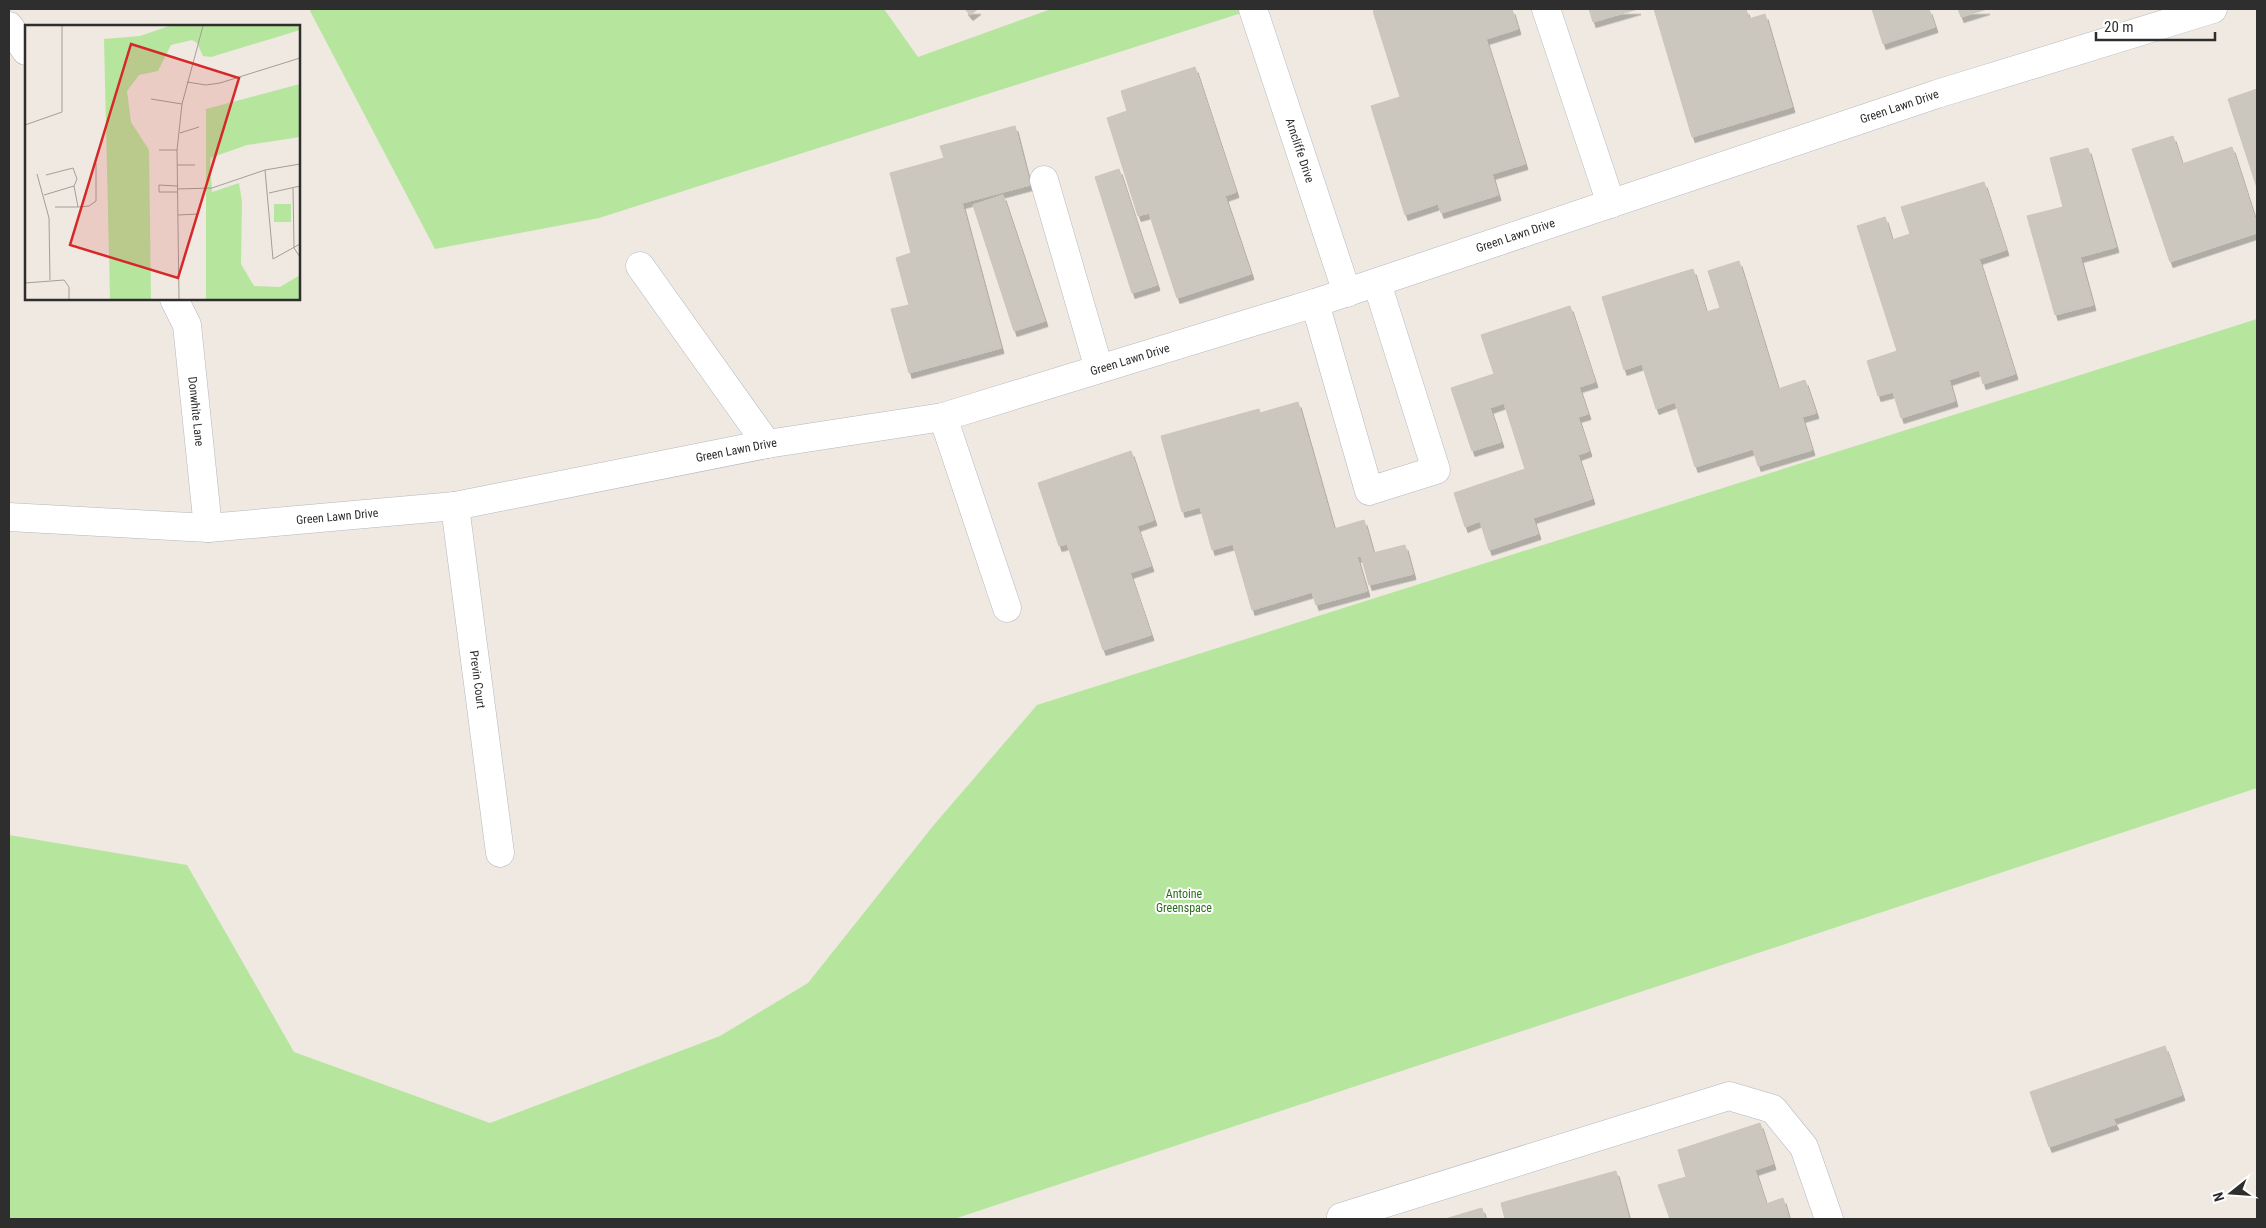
<svg xmlns="http://www.w3.org/2000/svg" width="2266" height="1228" font-family="'Roboto Condensed',sans-serif">
<style>
.green{fill:#b6e59e}
.building{fill:#cbc7bf;stroke:#cbc5ba;filter:url(#shadow)}
.lines{fill:none;stroke-linecap:round;stroke-linejoin:round}
.minor-casing{stroke:#b4b7c1;stroke-width:29}
.minor{stroke:#fff;stroke-width:28}
.labels{text-anchor:middle;stroke-width:4;stroke-linejoin:round;paint-order:stroke}
.street-label{font-size:12px;fill:#2e2e2e;stroke:#fff}
.park-label{font-size:12px;fill:#2c6e1b;stroke:#fff}
.inset-road{fill:none;stroke:#a29e99;stroke-width:1}
.view{fill:#d62828;fill-opacity:0.15;stroke:#d62828;stroke-width:2.5}
.inset-edge{fill:none;stroke:#2e2e2e;stroke-width:2.5}
</style>
<defs>
<filter id="shadow"><feDropShadow dx="3" dy="5.5" stdDeviation="0" flood-color="#0004"/></filter>
</defs>
<rect width="100%" height="100%" fill="#efe9e1"/>
<g class="green">
<polygon points="309,9 884,9 918,57 1051,9 1254,9 599,218 435,249"/>
<polygon points="2257,319 2257,788 954,1219 9,1219 9,835 187,865 294,1052 490,1123 720,1036 808,983 933,826 1037,705"/>
</g>
<g class="building">
<polygon points="965,9 978,9 970,15"/>
<polygon points="1381,9 1512,9 1518,29 1486,39 1525,164 1492,174 1498,195 1441,213 1438,204 1405,215 1371,106 1400,97 1373,11"/>
<polygon points="1589,9 1638,9 1593,22"/>
<polygon points="1654,9 1746,9 1749,19 1765,14 1792,107 1692,137"/>
<polygon points="1872,9 1929,9 1935,27 1883,44"/>
<polygon points="1958,9 1987,9 1961,17"/>
<polygon points="1195,67 1236,192 1225,196 1251,274 1177,298 1149,213 1138,216 1107,118 1127,111 1121,91"/>
<polygon points="2257,89 2257,188 2228,99"/>
<polygon points="1015,126 1030,185 962,203 1001,348 909,373 891,309 909,305 896,258 911,253 890,173 944,158 940,146"/>
<polygon points="2173,136 2182,164 2232,147 2257,225 2257,233 2170,262 2132,149"/>
<polygon points="2088,148 2116,247 2080,257 2093,305 2055,315 2027,216 2063,207 2050,158"/>
<polygon points="1119,169 1157,285 1132,293 1095,177"/>
<polygon points="1984,182 2006,250 1979,259 2015,374 1983,384 1979,370 1949,380 1955,401 1901,418 1893,392 1878,396 1867,361 1897,351 1857,226 1885,217 1892,240 1910,234 1901,207"/>
<polygon points="1003,195 1045,321 1014,331 973,205"/>
<polygon points="1739,261 1778,389 1805,380 1816,413 1802,417 1812,450 1758,466 1753,449 1695,467 1675,402 1656,409 1642,364 1624,370 1602,297 1693,269 1706,312 1720,308 1708,271"/>
<polygon points="1570,306 1595,382 1579,387 1588,414 1578,417 1589,451 1578,455 1592,499 1533,518 1538,534 1489,550 1480,521 1465,527 1454,493 1525,469 1504,403 1490,408 1501,442 1472,451 1451,388 1494,374 1481,335"/>
<polygon points="1298,402 1334,529 1364,520 1373,552 1357,557 1367,591 1316,605 1312,592 1252,610 1233,544 1212,550 1200,507 1182,512 1161,436 1259,409 1260,413"/>
<polygon points="1131,451 1154,520 1137,526 1151,566 1130,573 1151,635 1103,650 1067,544 1059,546 1038,483"/>
<polygon points="1405,545 1413,574 1369,585 1361,556"/>
<polygon points="2165,1046 2182,1095 2113,1119 2116,1124 2049,1147 2030,1092"/>
<polygon points="1760,1123 1773,1164 1755,1170 1766,1204 1783,1198 1789,1219 1670,1219 1658,1185 1686,1177 1678,1150"/>
<polygon points="1616,1171 1629,1219 1505,1219 1501,1203"/>
<polygon points="1482,1208 1485,1219 1445,1219"/>
</g>
<g class="lines">
<defs>
<g id="minor">
<path id="s1" d="M1253,9l94,284"/>
<polyline points="1546,9 1611,204"/>
<polyline points="9,26 26,51"/>
<polyline points="1044,180 1099,369"/>
<polyline points="640,266 767,444"/>
<path id="s2" d="M174,299l13,26 21,203"/>
<polyline points="1315,303 1369,491 1436,470 1377,283"/>
<polyline points="943,417 1007,608"/>
<path id="s3" d="M455,506l45,347"/>
<path id="s4" d="M9,517l199,11 247,-22 312,-62 176,-27 372,-114 622,-209 276,-85"/>
<polyline points="1341,1217 1729,1096 1773,1109 1804,1147 1829,1219"/>
</g>
</defs>
<use href="#minor" class="minor-casing"/>
<use href="#minor" class="minor"/>
</g>
<g class="labels">
<g class="street-label">
<text dy="4" stroke="none"><textPath href="#s4" startOffset="1949">Green Lawn Drive</textPath></text>
<text dy="4" stroke="none"><textPath href="#s1" startOffset="149">Arncliffe Drive</textPath></text>
<text dy="4" stroke="none"><textPath href="#s4" startOffset="1544">Green Lawn Drive</textPath></text>
<text dy="4" stroke="none"><textPath href="#s4" startOffset="1139">Green Lawn Drive</textPath></text>
<text dy="4" stroke="none"><textPath href="#s2" startOffset="116">Donwhite Lane</textPath></text>
<text dy="4" stroke="none"><textPath href="#s4" startOffset="734">Green Lawn Drive</textPath></text>
<text dy="4" stroke="none"><textPath href="#s4" startOffset="329">Green Lawn Drive</textPath></text>
<text dy="4" stroke="none"><textPath href="#s3" startOffset="175">Previn Court</textPath></text>
</g>
<g class="park-label">
<text x="1184" y="898">Antoine<tspan x="1184" dy="14">Greenspace</tspan></text>
</g>
</g>
<g transform="translate(25 25)">
<rect width="275" height="275" fill="#efe9e1"/>
<path d="M144,1h131v4l-89,27 -8,-1 -6,-13 -5,-3 -21,5 -13,26 -19,4 -12,16 4,31 18,28 2,149h-41l-6,-260 36,-3zM275,59v53l-53,8 -37,13 2,34 27,-9 3,19 -1,62 13,22 26,1 20,-12v24h-94v-190zM249,179h17v18h-17z" fill="#b6e59e"/>
<path class="inset-road" d="M162,57l19,3 14,-2 80,-25M126,74l31,5M0,100l37,-13v-86M155,108l19,-6M134,125h18M152,140h18M240,145l8,89 27,-15M12,149l12,44 1,62M152,161l-18,-1v7h18M268,163l1,60 6,9M152,164l35,-1 53,-18 35,-6M244,168l31,-7M19,170l30,-9 3,-7 -4,-11 -27,7M30,182h23l-4,-21M53,182l11,-1 7,-5v-38M153,190l20,-1M0,258l39,-3 5,7v12M154,274l-2,-149 5,-46 21,-78"/>
<path class="view" d="M106,19l108,34 -61,200 -108,-33z"/>
<rect width="275" height="275" class="inset-edge"/>
</g>
<rect width="2266" height="1228" fill="none" stroke="#2e2e2e" stroke-width="20"/>
<g transform="translate(2231 1193) rotate(253)" stroke="#ffffff" stroke-width="4" paint-order="stroke">
<path d="M0-4L9 19L0 12L-9 19Z" fill="#2e2e2e"/>
<text y="-8" font-size="14" font-weight="bold" text-anchor="middle" fill="#2e2e2e">N</text>
</g>
<path d="M2096 32v8h119v-8" fill="none" stroke="#2e2e2e" stroke-width="2.5"/>
<text x="2104" y="32" font-size="15" fill="#2e2e2e" stroke="#ffffff" stroke-width="4" paint-order="stroke">20 m</text>
</svg>
